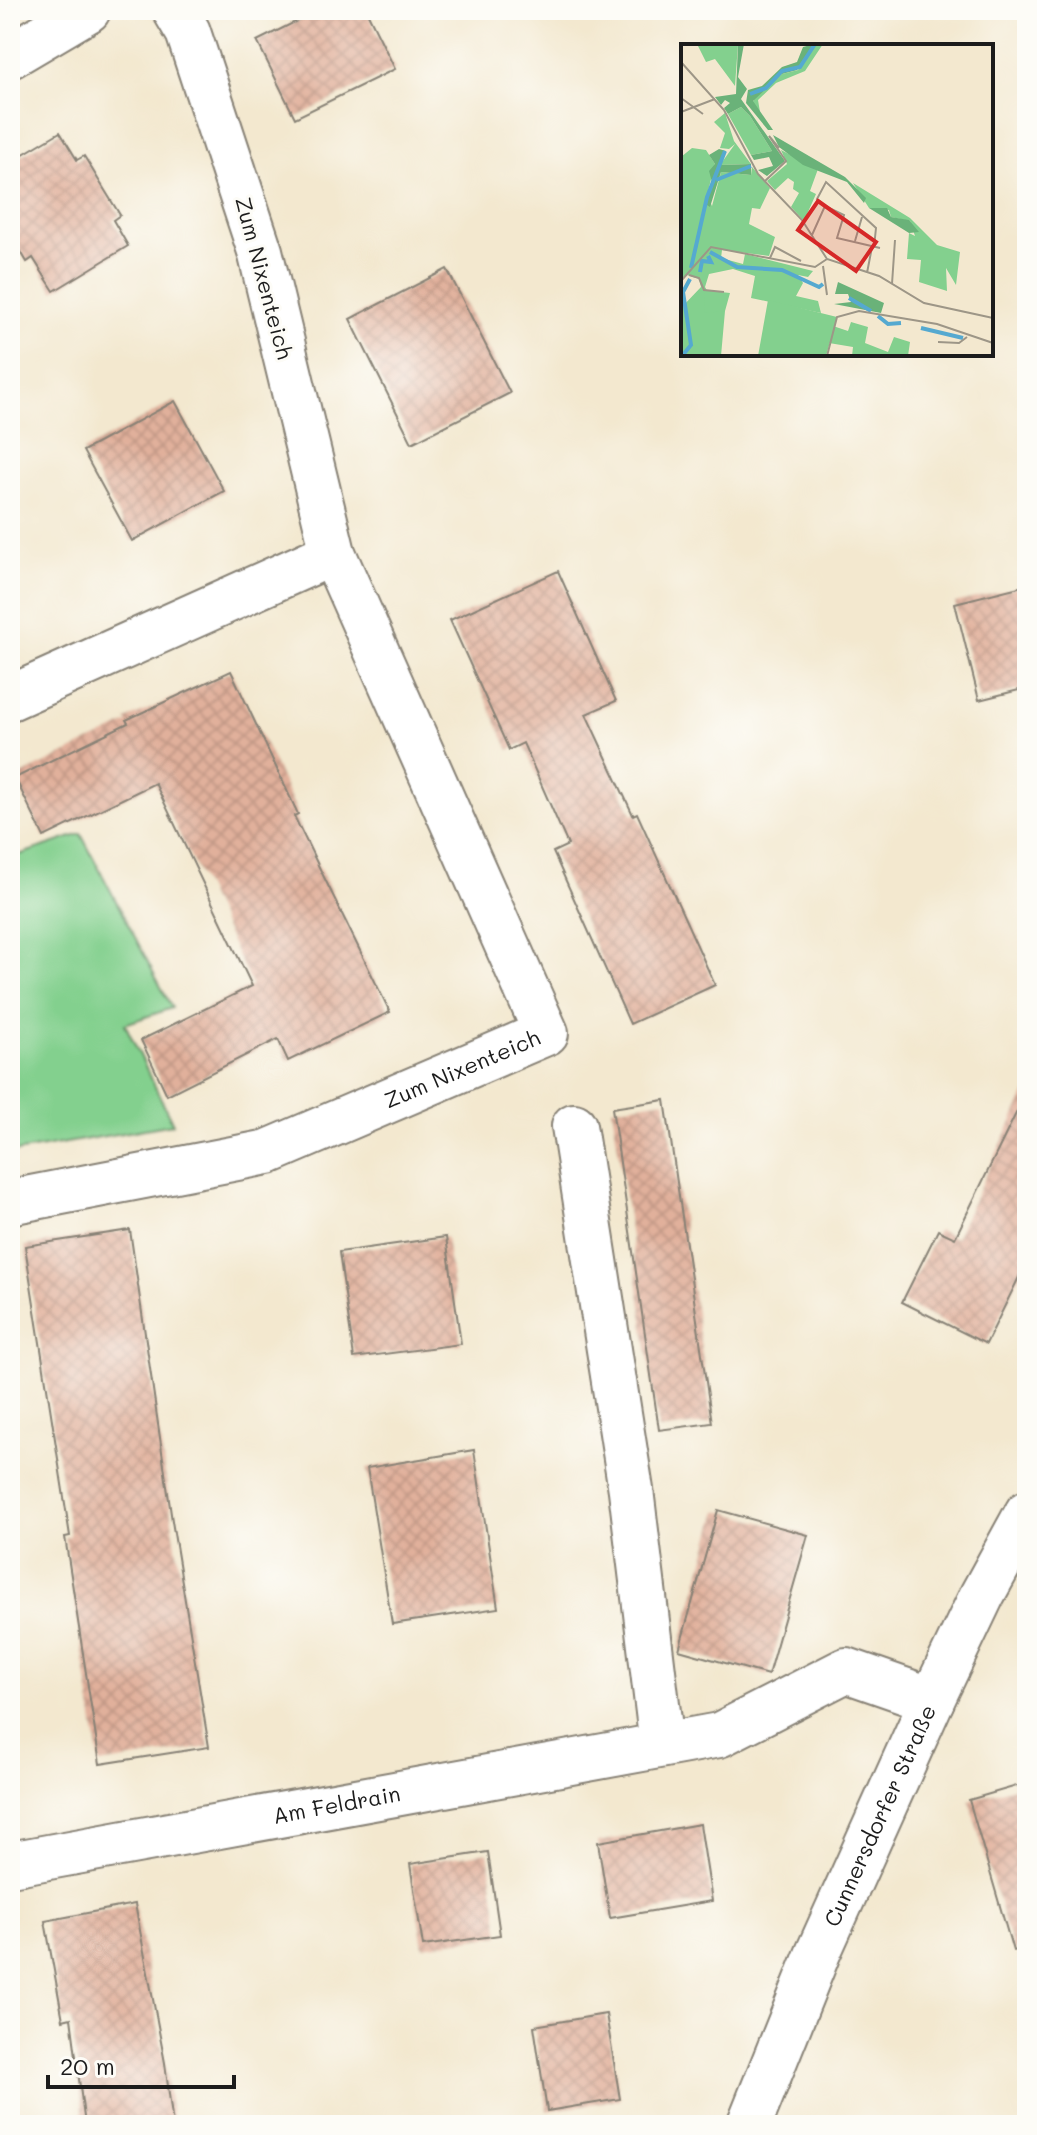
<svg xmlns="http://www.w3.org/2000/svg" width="1037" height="2135" font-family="Mali,sans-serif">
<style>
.green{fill:#83d08e;stroke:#507655;stroke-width:2}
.building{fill:url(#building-cross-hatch)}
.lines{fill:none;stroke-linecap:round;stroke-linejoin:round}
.minor-casing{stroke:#888276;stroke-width:48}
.tertiary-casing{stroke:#888276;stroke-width:48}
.minor{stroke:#fff;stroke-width:44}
.tertiary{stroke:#fff;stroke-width:44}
.labels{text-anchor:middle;stroke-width:6;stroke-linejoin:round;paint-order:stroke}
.street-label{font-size:22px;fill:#1c1c1c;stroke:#fdfcf7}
.inset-river{fill:none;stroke:#55a9d0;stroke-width:4}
.inset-road{fill:none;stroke:#9d9687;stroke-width:2}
.view{fill:#d62828;fill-opacity:0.15;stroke:#d62828;stroke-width:4}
.inset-edge{fill:none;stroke:#1c1c1c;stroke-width:4}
</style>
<defs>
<pattern id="building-cross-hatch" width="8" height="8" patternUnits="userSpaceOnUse" patternTransform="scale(2)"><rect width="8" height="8" fill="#e1b09b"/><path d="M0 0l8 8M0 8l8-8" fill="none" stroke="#c09785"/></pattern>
</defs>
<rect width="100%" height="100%" fill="#fdfcf7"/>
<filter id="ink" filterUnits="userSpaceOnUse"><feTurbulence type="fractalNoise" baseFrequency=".0125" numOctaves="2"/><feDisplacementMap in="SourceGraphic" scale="16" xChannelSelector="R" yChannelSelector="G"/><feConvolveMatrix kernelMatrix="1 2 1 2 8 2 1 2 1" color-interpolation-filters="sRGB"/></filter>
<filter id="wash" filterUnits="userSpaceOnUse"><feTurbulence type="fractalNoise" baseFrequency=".006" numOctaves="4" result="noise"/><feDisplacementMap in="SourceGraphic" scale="32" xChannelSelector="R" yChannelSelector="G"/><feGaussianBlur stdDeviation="1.8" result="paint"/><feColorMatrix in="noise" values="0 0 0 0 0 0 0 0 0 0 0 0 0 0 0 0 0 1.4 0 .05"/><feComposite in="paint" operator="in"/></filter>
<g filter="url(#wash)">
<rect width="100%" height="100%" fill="#f3e8cf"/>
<polygon class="green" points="81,834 172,1008 125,1024 173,1124 10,1153 10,858"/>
<g id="blocks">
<g class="building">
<polygon points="319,10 366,10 395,69 295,118 257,41"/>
<polygon points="60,132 77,160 84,156 101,184 120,215 113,220 128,246 54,291 33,258 27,262 10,233 10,162"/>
<polygon points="447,269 510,393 412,443 350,319"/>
<polygon points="175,401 224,491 132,541 83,451"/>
<polygon points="558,571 616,701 586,714 633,815 637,813 715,985 630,1024 553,852 568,845 523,743 509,750 450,620"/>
<polygon points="1027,585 1027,688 979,700 955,603"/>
<polygon points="231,671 298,814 294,816 390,1012 288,1061 278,1039 167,1095 141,1040 252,986 155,783 44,837 15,778 128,723 126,720"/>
<polygon points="1027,1091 1027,1261 986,1344 902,1302 938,1230 955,1238"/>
<polygon points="665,1100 712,1423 659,1430 612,1108"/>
<polygon points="130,1230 172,1521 209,1747 100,1764 65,1537 70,1536 25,1246"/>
<polygon points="446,1237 461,1344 354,1358 339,1252"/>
<polygon points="474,1450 498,1608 392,1624 367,1468"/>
<polygon points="718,1510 808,1535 768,1675 679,1650"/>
<polygon points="1027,1783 1027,1949 1013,1951 969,1800"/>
<polygon points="700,1824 712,1901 610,1918 598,1842"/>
<polygon points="488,1852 500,1935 423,1946 410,1864"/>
<polygon points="135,1904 165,2063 173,2125 85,2125 71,2018 63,2020 45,1921"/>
<polygon points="606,2014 620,2099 547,2111 534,2026"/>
</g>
</g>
</g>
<g filter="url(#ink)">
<use href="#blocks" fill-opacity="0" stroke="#888276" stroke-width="2"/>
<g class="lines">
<defs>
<g id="minor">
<polyline points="10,56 88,10"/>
<polyline points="10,698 333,553"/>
<polyline points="574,1126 631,1490 662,1745"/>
<path id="s1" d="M10,1202l258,-50 278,-119 -213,-480 -73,-302 -72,-219 -13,-22"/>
<path id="s2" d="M10,1864l709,-129 127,-65 86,30"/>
</g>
<g id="tertiary">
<path id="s3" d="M749,2125l69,-172 114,-253 50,-105 45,-82"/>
</g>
</defs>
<use href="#minor" class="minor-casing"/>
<use href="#tertiary" class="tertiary-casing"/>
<use href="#minor" class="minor"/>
<use href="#tertiary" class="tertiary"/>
</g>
</g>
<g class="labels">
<g class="street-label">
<text transform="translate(264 278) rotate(75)" y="8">Zum Nixenteich</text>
<text dy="8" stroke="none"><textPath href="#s1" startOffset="474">Zum Nixenteich</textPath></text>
<text dy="8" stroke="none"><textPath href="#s2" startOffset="332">Am Feldrain</textPath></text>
<text dy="8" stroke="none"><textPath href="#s3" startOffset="336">Cunnersdorfer Straße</textPath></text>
</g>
</g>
<g transform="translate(681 44)">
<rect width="312" height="312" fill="#f3e8cf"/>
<path d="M16,0h41l-3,42 -20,-27 -9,3zM133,0h9l-18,27 -29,12 -18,17 2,12 -8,-8 3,-7 27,-23 16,-4zM60,63l9,9 22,35 -21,4 -23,-41zM44,69l9,28 17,23 -31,1 15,-21 -6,5 -9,-1 5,-15 -11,-11zM11,104l14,2 9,14 -8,31 5,11 9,-34 30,3 1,-8 18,21 -10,21 -8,-1 -3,16 26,13 -6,19 -47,-6 -1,8 22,6 2,-10 68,17 -5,6 -10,-2 5,8 -7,13 22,5 3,12 -70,-15 4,-22 -22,-7 -24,5 -4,13 13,23 7,1 -4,45h-38l-2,-48 20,-21 -2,-8 -12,-4 -6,5v-123zM100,106l37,19 -8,22 6,3 -12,27 -13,-14 8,-14 -6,-4 1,-7 -6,-4 -13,12 -8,-9 20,-17zM172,139l57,35 27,27 23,7 -4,33 -10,-17 1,23 -28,-9 2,-22 -14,-1 2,-26 6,3 -5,-15 -19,-4 -2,-7 -20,-2zM170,278l17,5 -3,16 23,9 6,-15 16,5 -2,14h-56l1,-9 -24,-4 4,-17 15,5z" fill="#83d08e"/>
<path d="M57,0h6l-6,33 9,12 -6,10 44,62 -18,15 -9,-6 15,-4 -4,-9 -15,3 -3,-5 21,-4 -22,-35 -9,-9 -13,7 -4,-6 6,-5 -5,-3 -4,5 -6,-8 21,-3zM133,0l-17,26 -15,4 -29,27 20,29h-5l-22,-27 2,-13 14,-4 20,-19 15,-5 6,-15zM92,91l72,42 21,21 -2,5 -17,-21 -44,-17 -24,-18zM38,105l7,2 -6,14 31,-1v11l-30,-3 -11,35 -6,-4 9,-17 -4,-15 6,-7 -6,-9zM188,164h18l4,9 18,3 10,12 -10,1zM157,238l46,21 -3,10 -47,-9 17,-2 -3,-8h-13z" fill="#6ab279"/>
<path d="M23,246l26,3 -5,18 -20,2zM87,256l69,17 -11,39h-68z" fill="#83d08e"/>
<path class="inset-river" d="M69,50l16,-6 16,-17 18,-4 15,-23M35,136l35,-14M29,208l27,15 45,3 37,17 4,-3M10,224l16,-71 18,-46M19,228l2,-11 9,1 -3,-6M168,254l22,13M197,272l10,8 13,-1M240,284l42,10M1,312l9,-11 -8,-53 7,-13"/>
<path class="inset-road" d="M0,18l43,48 34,64 44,46 25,39 52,17 45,27 69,15M0,54l22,16M0,68l34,-13M84,137l21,-20 -17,-25 10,12M144,162l19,9 -7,23 43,10M131,191l13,-29 -8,-7 9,-17 50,46 -2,19M174,197l7,-24M89,214l5,-11 26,14M142,222l4,29M186,229l5,-26M8,231l10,3 5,12 20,2M0,237l30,-34 104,20 12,-8M211,240l3,-44M257,298l21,1 8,-6M146,312l10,-39 22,-6 78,13 56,19"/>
<path class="view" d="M137,157l58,41 -20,29 -58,-41z"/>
<rect width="312" height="312" class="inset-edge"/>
</g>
<rect width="1037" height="2135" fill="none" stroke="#fdfcf7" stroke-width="40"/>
<path d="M48 2075v12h186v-12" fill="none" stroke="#1c1c1c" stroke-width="4"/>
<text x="60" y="2075" font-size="24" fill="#1c1c1c" stroke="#fdfcf7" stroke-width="6" paint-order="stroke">20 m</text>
</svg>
